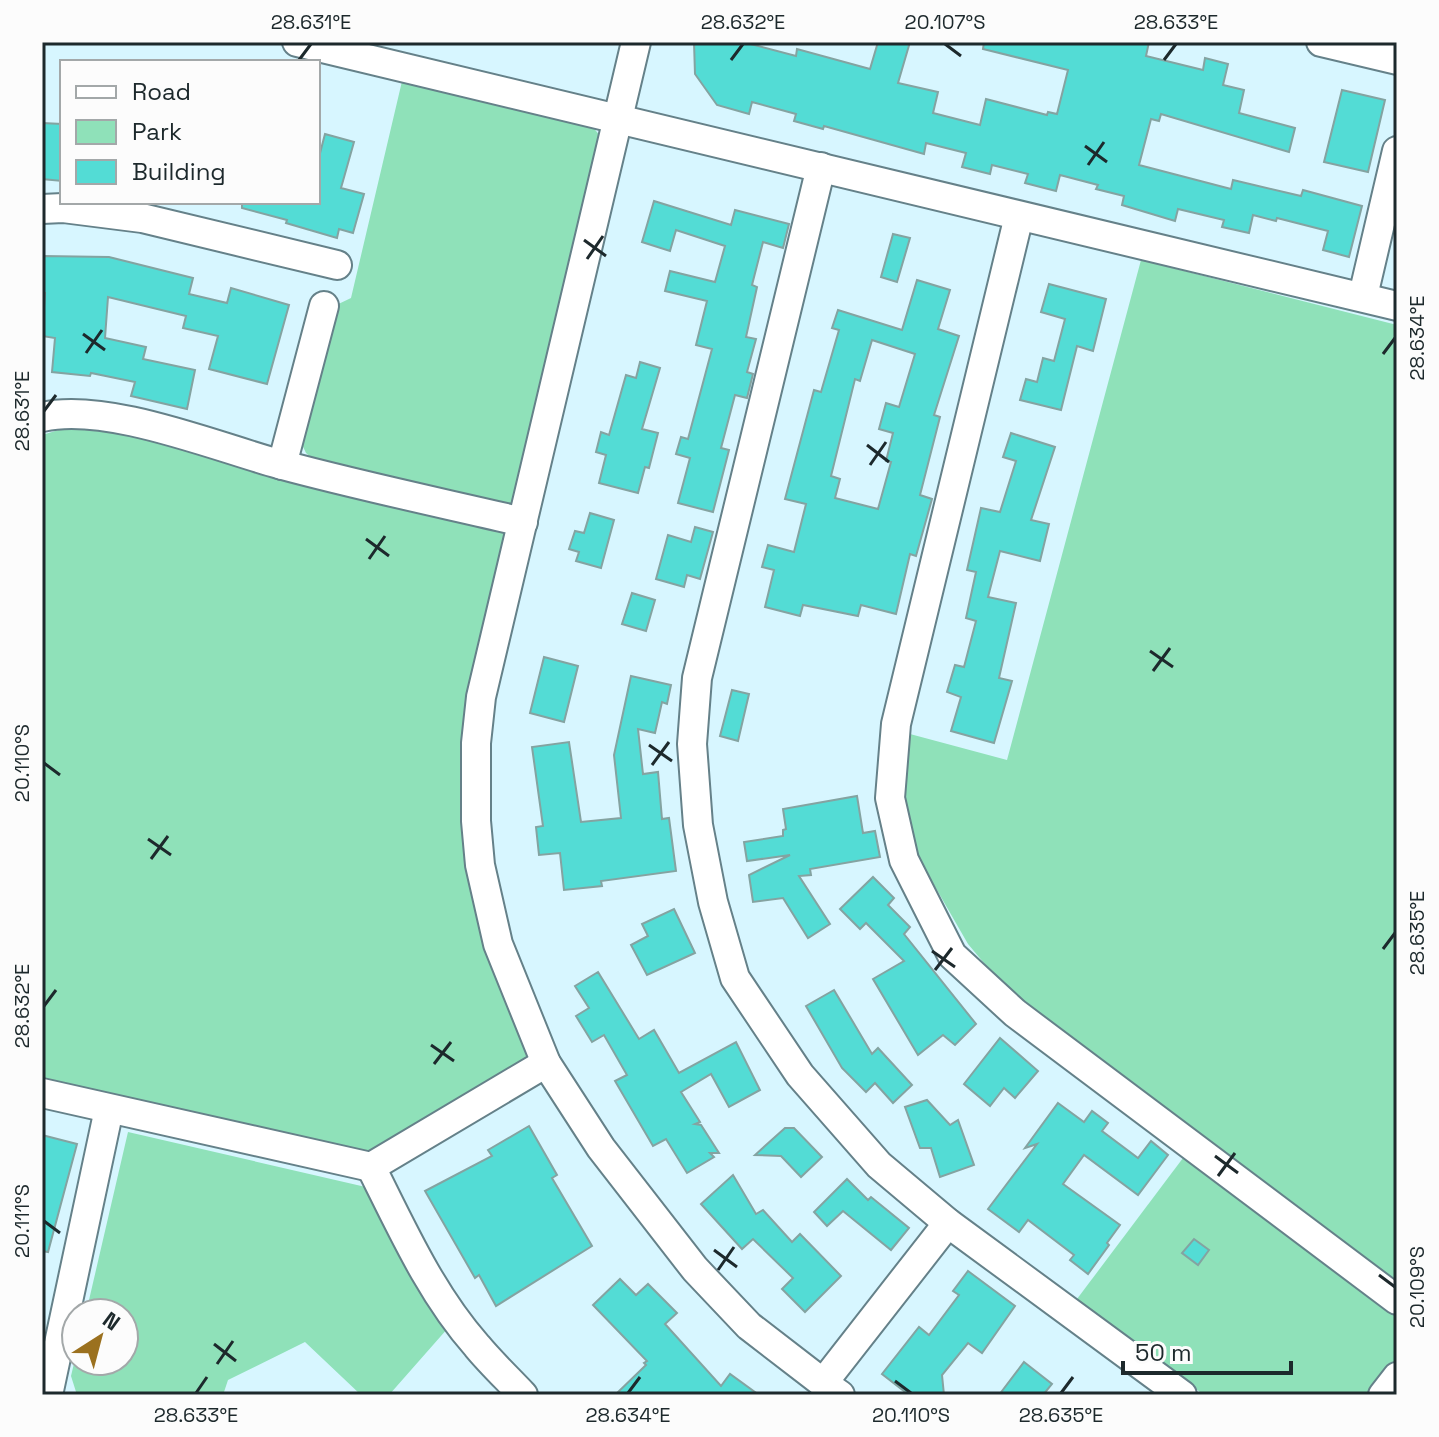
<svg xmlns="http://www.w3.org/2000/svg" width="1439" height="1437" font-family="'Space Grotesk',sans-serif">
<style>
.green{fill:#8fe1b9}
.building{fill:#53dcd5;stroke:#84a3a1;stroke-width:2;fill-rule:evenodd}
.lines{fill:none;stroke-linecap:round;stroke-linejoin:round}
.minor-casing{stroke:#658189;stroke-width:32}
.minor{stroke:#fff;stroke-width:28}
.ticks{fill:none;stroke:#1d292c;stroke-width:3}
.neatline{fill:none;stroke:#1d292c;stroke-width:3}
.ticks-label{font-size:20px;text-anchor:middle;fill:#1d292c}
</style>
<rect width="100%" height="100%" fill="#d7f6ff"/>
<g class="green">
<polygon points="403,77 592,126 605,142 520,514 322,467 306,453 296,432 328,309 351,298"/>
<polygon points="1141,260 1397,325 1397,1288 1021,1007 968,944 918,857 905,799 910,734 1007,760"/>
<polygon points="72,426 126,431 513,529 474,866 537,1059 373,1156 42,1081 42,435"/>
<polygon points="128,1132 370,1188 448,1328 389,1395 361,1395 305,1342 228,1380 223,1395 77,1395 71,1376 76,1355 76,1361 124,1361 124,1313 86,1313"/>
<polygon points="1186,1154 1397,1312 1397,1366 1375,1395 1204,1395 1077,1299"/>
</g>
<g class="building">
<polygon points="694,42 743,42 796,56 797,49 870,69 878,42 910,42 898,83 938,92 933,113 980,125 986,99 1047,115 1048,112 1057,114 1068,70 983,49 984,42 1149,42 1146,56 1203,70 1205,58 1228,64 1223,85 1244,90 1239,113 1295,128 1289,152 1161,114 1159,121 1151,119 1139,165 1231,189 1233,180 1301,196 1303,190 1362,206 1349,257 1323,250 1328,231 1277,218 1276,221 1253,215 1249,233 1222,227 1224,220 1178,209 1175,221 1122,205 1124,196 1096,189 1098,185 1060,175 1056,191 1025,183 1028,174 992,165 990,174 962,167 966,153 926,143 924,154 824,126 823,129 794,121 796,114 752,102 749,114 717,105 695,74"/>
<polygon points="1342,90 1385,100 1368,172 1324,162"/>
<polygon points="42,123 62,124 62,181 42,179"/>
<polygon points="325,134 354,142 341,188 364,194 353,233 339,229 337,238 286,223 287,220 242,208 242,202 318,202 318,161"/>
<polygon points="654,201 731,225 735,210 789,224 783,248 763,242 752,285 757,287 746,337 756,339 747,372 753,374 747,398 735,395 721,448 729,450 713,512 678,503 690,458 676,454 681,437 688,439 712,349 696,345 707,301 665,291 670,271 715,282 725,246 676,230 670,251 642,242"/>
<polygon points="893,234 910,238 897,282 881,277"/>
<polygon points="43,256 109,257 193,278 189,294 227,303 231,288 289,305 267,384 209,369 218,336 183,328 186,316 108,297 105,338 146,347 143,359 195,370 187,409 131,396 135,382 91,373 90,376 52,372 55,338 42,336 45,293 42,293"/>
<path d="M917,280l33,10 -12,39 21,7 -25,79 6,2 -20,78 12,4 -16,57 -6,-2 -14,60 -35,-9 -3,11 -55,-11 -3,11 -35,-9 9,-37 -12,-3 6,-22 26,7 12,-48 -21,-5 29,-109 7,2 18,-62 -7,-2 6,-18 64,20zM872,340l43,14 -16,53 -13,-4 -7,26 14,4 -7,28 5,1 -13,47 -43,-11 5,-19 -9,-3 24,-97 5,2z"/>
<polygon points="1049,284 1106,299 1093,351 1077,346 1061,410 1020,400 1026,379 1037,382 1043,358 1054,361 1065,319 1041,312"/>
<polygon points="640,362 660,368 642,429 658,433 649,468 645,467 638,493 599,483 606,455 596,452 601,432 609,435 626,375 636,378"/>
<polygon points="1011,433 1055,447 1031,520 1049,524 1040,561 1000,551 988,597 1016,603 999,678 1012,681 994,743 951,731 961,697 947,692 955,665 964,667 976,621 966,618 976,572 967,570 981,508 1000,512 1016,461 1003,457"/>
<polygon points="590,513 614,520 601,568 576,561 579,552 569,549 575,531 584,533"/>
<polygon points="695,527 713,532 700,579 687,575 684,587 656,579 668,535 691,542"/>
<polygon points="632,593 655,600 646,631 622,624"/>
<polygon points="544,657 578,666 564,722 530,713"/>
<polygon points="631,676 671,685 667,704 662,702 655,733 638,729 643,774 658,772 662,819 669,818 676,871 601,881 602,886 564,890 560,853 539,855 536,827 543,826 532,747 569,742 581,822 621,818 614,755"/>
<polygon points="732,690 749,694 738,741 720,736"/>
<polygon points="857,796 863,833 875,831 880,857 810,869 811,875 799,876 830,924 808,938 783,898 753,902 749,875 790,855 747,861 744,842 783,836 783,830 786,829 783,809"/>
<polygon points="873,877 894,898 888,905 910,927 904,934 976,1024 955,1045 943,1035 918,1055 873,979 904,961 866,923 860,929 840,909"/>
<polygon points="674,909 695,953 647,975 631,945 648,936 642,924"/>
<polygon points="598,972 639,1039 654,1030 679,1073 736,1042 760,1090 729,1107 711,1074 681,1092 700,1122 695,1124 701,1125 719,1153 710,1153 714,1157 687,1173 666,1139 653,1146 615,1081 627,1075 604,1035 592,1042 576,1016 589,1008 575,986"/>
<polygon points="834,990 872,1054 878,1048 912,1085 893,1103 875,1083 866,1092 842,1068 806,1006"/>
<polygon points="1000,1038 1038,1071 1015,1098 1004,1088 990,1106 964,1084"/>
<polygon points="927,1100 950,1125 958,1120 974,1165 940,1177 931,1148 920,1148 905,1107"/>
<polygon points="1058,1103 1084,1122 1092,1111 1108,1123 1102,1131 1138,1158 1151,1141 1168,1155 1138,1195 1084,1155 1063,1184 1120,1225 1107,1243 1109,1245 1088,1274 1070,1260 1074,1255 1028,1220 1019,1232 988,1209 1037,1144 1025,1148"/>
<polygon points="529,1126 557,1175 552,1178 592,1246 496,1306 479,1275 475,1278 425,1191 492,1156 488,1150"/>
<polygon points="785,1128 794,1128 822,1157 801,1177 781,1156 755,1155"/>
<polygon points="42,1135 77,1144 48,1252 42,1251"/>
<polygon points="733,1175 756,1214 763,1210 792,1242 800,1234 841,1276 805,1312 782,1289 793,1278 753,1239 742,1249 701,1204"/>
<polygon points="847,1179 868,1200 871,1197 909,1228 891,1250 843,1211 827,1226 814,1212"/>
<polygon points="1194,1239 1209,1250 1198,1265 1182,1253"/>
<polygon points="968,1271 1015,1306 982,1353 968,1343 942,1375 944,1395 909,1395 882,1374 919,1327 929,1335 959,1295 953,1291"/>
<polygon points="620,1279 636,1295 648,1284 677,1313 665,1324 721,1386 730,1374 759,1395 615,1395 646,1365 644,1363 647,1361 593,1305"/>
<polygon points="1024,1362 1052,1384 1043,1395 999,1395"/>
</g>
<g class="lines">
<defs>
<g id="minor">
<polyline points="297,42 1397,306"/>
<polyline points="636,42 481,697 476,743 476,821 480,865 498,944 546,1063 601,1148 695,1269 749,1326 823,1383"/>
<polyline points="1321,42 1397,60"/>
<polyline points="821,167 697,678 692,744 698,825 713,902 735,978 800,1075 879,1165 948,1223 1182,1395"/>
<polyline points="42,209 63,208 142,218 337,265"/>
<polyline points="1019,216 896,724 890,798 904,860 952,955 1015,1013 1397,1300"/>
<polyline points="1363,296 1397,151"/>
<path d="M42,417c64,-15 172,29 237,47 81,22 163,39 244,58"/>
<polyline points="282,465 324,306"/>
<polyline points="42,1093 371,1167 546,1063"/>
<path d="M371,1167c31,62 60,127 106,179 14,17 31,33 46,49"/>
<polyline points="48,1395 109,1109"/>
<polyline points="840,1395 823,1383 948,1223"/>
<polyline points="1383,1395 1397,1377"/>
</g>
</defs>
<use href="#minor" class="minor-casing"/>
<use href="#minor" class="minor"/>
</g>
<path class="ticks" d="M945,44l16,12M299,60l12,-16M731,60l12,-16M1164,60l12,-16M1085,146l22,16M1088,165l16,-23M584,240l22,16M587,259l16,-23M83,334l22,16M86,353l16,-23M1383,354l12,-16M44,411l12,-16M867,445l22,17M870,465l16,-23M366,539l23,17M369,559l16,-23M1150,651l23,16M1153,671l17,-23M649,745l23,16M44,763l16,12M652,765l17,-23M148,839l23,16M151,859l17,-23M1383,949l12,-16M932,951l23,16M935,970l17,-22M44,1006l12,-16M431,1045l23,16M434,1064l17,-22M1215,1156l23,17M1218,1176l17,-23M44,1221l16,12M714,1250l23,17M718,1270l16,-23M1379,1275l16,12M214,1344l22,17M217,1364l16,-23M895,1381l16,12M196,1393l11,-16M628,1393l12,-16M1061,1393l12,-16"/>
<rect width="1439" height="1437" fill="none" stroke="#fcfcfc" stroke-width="88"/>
<rect x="60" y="60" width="260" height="144" fill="#fcfcfc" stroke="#a3a8a9" stroke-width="2"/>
<rect x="76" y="86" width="40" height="12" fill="#ffffff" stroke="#a3a8a9" stroke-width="2"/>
<text x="132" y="100" font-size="24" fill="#1d292c">Road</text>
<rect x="76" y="120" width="40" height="24" fill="#8fe1b9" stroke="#a3a8a9" stroke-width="2"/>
<text x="132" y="140" font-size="24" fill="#1d292c">Park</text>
<rect x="76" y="160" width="40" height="24" fill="#53dcd5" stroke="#a3a8a9" stroke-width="2"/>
<text x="132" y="180" font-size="24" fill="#1d292c">Building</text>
<g transform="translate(100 1337) rotate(36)"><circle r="38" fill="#fcfcfc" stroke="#a3a8a9" stroke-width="2"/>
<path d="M0-6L14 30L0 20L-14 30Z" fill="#9b711f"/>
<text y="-12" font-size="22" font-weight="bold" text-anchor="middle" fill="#1d292c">N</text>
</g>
<path d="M1123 1361v12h168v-12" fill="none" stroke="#1d292c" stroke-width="4"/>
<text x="1135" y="1361" font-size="24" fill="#1d292c" stroke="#fcfcfc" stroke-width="6" paint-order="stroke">50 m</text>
<rect x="44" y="44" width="1351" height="1349" class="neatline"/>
<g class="ticks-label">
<text x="311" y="29">28.631°E</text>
<text x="743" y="29">28.632°E</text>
<text x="945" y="29">20.107°S</text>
<text x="1176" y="29">28.633°E</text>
<text transform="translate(1417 338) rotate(-90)" y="7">28.634°E</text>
<text transform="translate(22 411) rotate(-90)" y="7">28.631°E</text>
<text transform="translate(22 763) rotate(-90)" y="7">20.110°S</text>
<text transform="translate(1417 933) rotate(-90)" y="7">28.635°E</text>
<text transform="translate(22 1006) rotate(-90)" y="7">28.632°E</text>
<text transform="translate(22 1221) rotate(-90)" y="7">20.111°S</text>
<text transform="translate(1417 1287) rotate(-90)" y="7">20.109°S</text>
<text x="196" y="1422">28.633°E</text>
<text x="628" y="1422">28.634°E</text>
<text x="911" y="1422">20.110°S</text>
<text x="1061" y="1422">28.635°E</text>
</g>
</svg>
